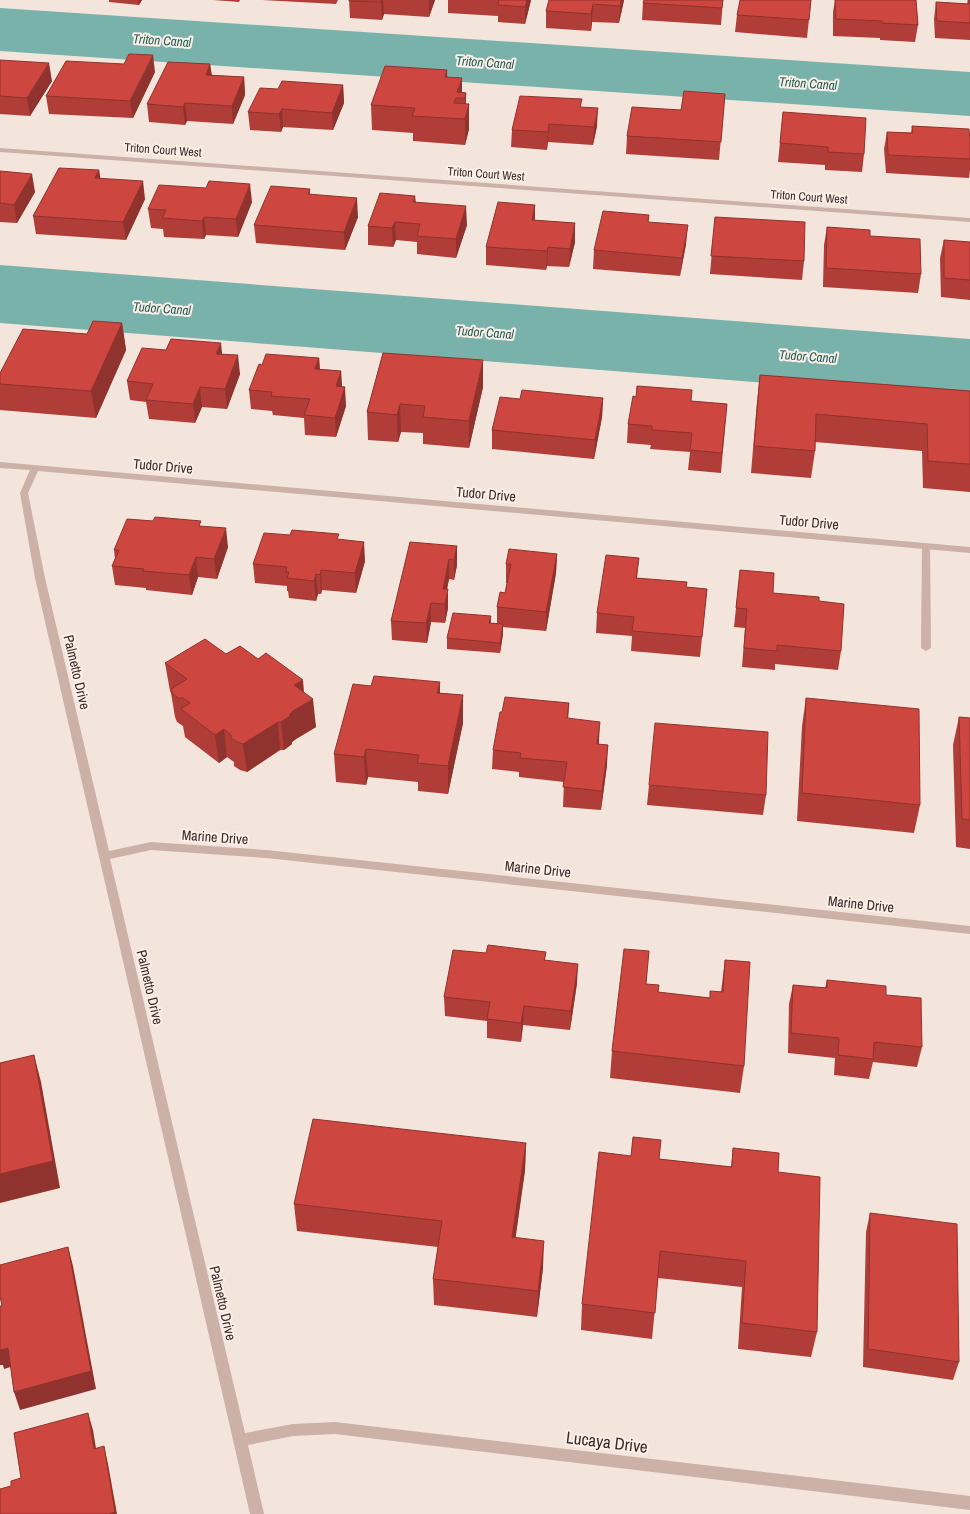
<svg xmlns="http://www.w3.org/2000/svg" width="970" height="1514" font-family="'Archivo Narrow',sans-serif">
<style>
.water{fill:#79b2aa}
.lines{fill:none;stroke-linecap:round;stroke-linejoin:round}
.lane{fill:#ccb1a7;fill-rule:evenodd}
.street{fill:#ccb1a7;fill-rule:evenodd}
.wall{fill:#b03d37}
.shaded-wall{fill:#90322d}
.building{fill:#cd4740;stroke:#90322d}
.labels{text-anchor:middle;stroke-width:4;stroke-linejoin:round;paint-order:stroke}
.far-street-label{font-size:12px;fill:#382a28;stroke:#fbefe8}
.far-water-label{font-size:13px;font-style:italic;fill:#1b5c54;stroke:#fbefe8}
.street-label{font-size:14px;fill:#382a28;stroke:#fbefe8}
.near-street-label{font-size:17px;fill:#382a28;stroke:#fbefe8}
</style>
<rect width="100%" height="100%" fill="#f3e4dc"/>
<g class="water">
<polygon points="0,8 970,72 970,116 0,51"/>
<polygon points="0,265 970,339 970,399 0,323"/>
</g>
<g class="lines">
<polygon class="lane" points="926,543 930,546 931,648 926,651 921,648 922,546"/>
<g class="street">
<polygon points="0,148 970,218 970,222 0,152"/>
<polygon points="0,462 970,547 970,553 38,471 28,493 45,578 109,851 151,842 266,850 970,926 970,934 266,858 151,850 110,859 245,1433 293,1424 335,1422 970,1496 970,1510 335,1434 293,1436 248,1445 264,1514 250,1514 35,578 20,493 30,470 0,468"/>
</g>
</g>
<g class="wall">
<polygon points="109,0 142,0 139,5 109,2"/>
<polygon points="213,0 240,0 239,2"/>
<polygon points="262,0 338,0 336,4"/>
<polygon points="349,0 435,0 429,17 384,14 382,20 350,18"/>
<polygon points="448,0 531,0 525,24 498,22 498,16 448,13"/>
<polygon points="624,0 619,23 592,22 591,31 546,28 546,11"/>
<polygon points="723,0 721,25 642,20 643,3"/>
<polygon points="811,0 807,38 735,32 737,15"/>
<polygon points="835,0 916,0 918,25 915,42 880,40 880,38 833,36 833,12"/>
<polygon points="968,0 970,0 970,40 935,38 934,19 936,2 967,4"/>
<polygon points="0,60 52,81 30,116 0,114"/>
<polygon points="210,64 212,75 244,77 245,95 233,124 187,121 185,125 149,122 147,104"/>
<polygon points="155,72 133,118 49,114 46,96"/>
<polygon points="447,77 462,92 466,93 466,104 469,129 465,145 413,141 413,133 372,130 371,105"/>
<polygon points="343,85 344,103 333,130 283,127 281,132 250,130 248,112 278,89"/>
<polygon points="725,94 719,160 626,154 627,136 681,110"/>
<polygon points="581,107 597,126 593,145 548,142 547,150 511,147 512,130"/>
<polygon points="783,112 864,154 862,172 825,170 825,165 778,162"/>
<polygon points="912,126 970,142 970,170 969,178 886,173 884,149 887,132 911,133"/>
<polygon points="99,170 100,178 145,199 126,240 36,234 33,216"/>
<polygon points="0,171 35,192 17,223 0,222"/>
<polygon points="310,189 310,195 358,217 345,250 256,243 254,225"/>
<polygon points="415,196 416,202 467,225 456,258 417,254 417,242 396,240 393,247 368,245 368,226"/>
<polygon points="252,202 238,237 206,235 204,239 164,237 163,229 151,228 148,209"/>
<polygon points="535,205 535,220 575,223 575,242 569,267 547,266 546,270 486,265 486,247"/>
<polygon points="715,217 804,261 802,280 710,274"/>
<polygon points="649,222 686,244 680,276 593,269 594,250"/>
<polygon points="827,227 870,236 921,274 918,293 823,287 824,245"/>
<polygon points="944,240 970,242 970,300 941,297 940,258"/>
<polygon points="122,323 126,350 96,418 0,410 0,373 87,334"/>
<polygon points="383,353 483,387 469,448 423,444 423,433 401,432 398,442 368,440 367,412"/>
<polygon points="222,354 240,374 227,409 202,407 195,423 149,419 146,402 130,400 127,381"/>
<polygon points="319,358 320,369 341,371 342,387 346,406 336,437 305,435 304,418 273,415 272,411 251,409 249,390 262,365"/>
<polygon points="760,375 970,391 970,492 923,488 922,451 815,442 815,451 811,478 751,473 757,402"/>
<polygon points="603,398 602,417 594,459 492,449 492,430 520,399"/>
<polygon points="691,401 727,404 721,473 688,470 690,452 650,449 651,445 627,443 628,424"/>
<polygon points="201,526 228,547 217,579 198,577 192,595 146,590 146,588 115,585 112,566 115,559 114,550"/>
<polygon points="290,535 339,540 365,561 356,593 322,590 321,594 318,594 316,601 289,598 288,591 287,591 287,586 255,583 253,564"/>
<polygon points="457,546 457,565 454,580 449,579 447,589 448,608 445,623 431,622 427,643 392,640 391,621"/>
<polygon points="557,554 556,573 546,631 503,627 503,634 500,653 447,649 447,638 491,616 491,623 497,624 497,607 505,593 507,583 506,583 506,564"/>
<polygon points="740,570 773,593 819,601 841,651 838,670 775,664 775,670 742,667 745,628 734,627"/>
<polygon points="637,578 686,587 707,589 700,657 631,651 632,636 596,633 597,613"/>
<polygon points="226,654 304,692 316,727 296,739 292,742 292,744 284,750 280,750 247,772 240,770 234,766 234,762 227,757 219,763 185,737 183,726 177,722 175,717 171,693 170,691 165,663"/>
<polygon points="440,693 463,695 463,723 448,794 418,791 418,782 368,777 366,785 336,782 334,754"/>
<polygon points="806,698 920,805 914,833 797,821 802,726"/>
<polygon points="959,717 970,718 970,849 956,847 953,745"/>
<polygon points="569,719 599,741 599,744 607,765 601,810 563,807 564,782 519,777 519,772 492,769 493,750"/>
<polygon points="649,785 766,795 763,815 647,805"/>
<polygon points="546,952 545,960 577,983 570,1030 523,1025 521,1042 487,1038 487,1021 445,1016 444,997 486,953"/>
<polygon points="725,960 744,1066 740,1093 610,1078 612,1051 646,984 658,992 709,998 721,992"/>
<polygon points="827,980 886,995 922,1047 917,1067 873,1062 869,1079 834,1075 835,1058 788,1053 789,1004 793,985 825,988"/>
<polygon points="526,1143 525,1170 515,1238 543,1268 537,1317 434,1305 433,1279 438,1247 297,1231 294,1204"/>
<polygon points="733,1148 778,1172 817,1332 811,1357 738,1349 742,1287 658,1278 652,1339 581,1330 582,1304 631,1156 731,1167"/>
<polygon points="870,1213 959,1362 953,1380 863,1367 866,1232"/>
</g>
<g class="shaded-wall">
<polygon points="138,0 142,0 139,5"/>
<polygon points="382,0 383,0 384,14 382,20 381,2"/>
<polygon points="429,0 435,0 429,17"/>
<polygon points="527,0 531,0 525,24 525,7"/>
<polygon points="621,0 624,0 619,23 620,6"/>
<polygon points="593,4 592,22 591,31 591,14"/>
<polygon points="153,55 155,72 133,118 130,101"/>
<polygon points="49,63 52,81 30,116 27,98"/>
<polygon points="210,64 212,82 206,75"/>
<polygon points="447,70 448,95 445,77"/>
<polygon points="244,77 245,95 233,124 232,106"/>
<polygon points="462,78 462,98 457,92"/>
<polygon points="343,85 344,103 333,130 332,113"/>
<polygon points="466,93 466,113 469,104 469,129 465,145 465,98"/>
<polygon points="185,103 187,121 185,125 183,107"/>
<polygon points="598,108 597,126 593,145 594,127"/>
<polygon points="282,109 283,127 281,132 279,114"/>
<polygon points="549,124 548,142 547,150 548,132"/>
<polygon points="99,170 102,188 95,178"/>
<polygon points="32,174 35,192 17,223 14,205"/>
<polygon points="143,181 145,199 126,240 123,222"/>
<polygon points="250,184 252,202 238,237 236,219"/>
<polygon points="357,198 358,217 345,250 344,232"/>
<polygon points="535,205 535,224 532,220"/>
<polygon points="466,206 467,225 456,258 456,239"/>
<polygon points="204,217 206,235 204,239 202,221"/>
<polygon points="395,222 396,240 393,247 392,228"/>
<polygon points="575,223 575,242 569,267 570,249"/>
<polygon points="688,225 686,244 680,276 682,258"/>
<polygon points="548,247 547,266 546,270 547,251"/>
<polygon points="122,323 126,350 96,418 91,391"/>
<polygon points="221,343 223,362 216,354"/>
<polygon points="238,355 240,374 227,409 225,389"/>
<polygon points="319,358 320,377 315,369"/>
<polygon points="483,360 483,387 469,448 469,421"/>
<polygon points="341,371 342,390 336,386"/>
<polygon points="200,387 202,407 195,423 193,404"/>
<polygon points="345,387 346,406 336,437 335,418"/>
<polygon points="603,398 602,417 594,459 595,440"/>
<polygon points="400,404 401,432 398,442 397,415"/>
<polygon points="226,528 228,547 217,579 214,559"/>
<polygon points="364,542 365,561 356,593 355,573"/>
<polygon points="457,546 457,565 454,580 454,560"/>
<polygon points="557,554 556,573 546,631 546,612"/>
<polygon points="196,557 198,577 192,595 189,575"/>
<polygon points="639,558 637,578 635,597 636,578"/>
<polygon points="449,559 449,579 444,603 443,589"/>
<polygon points="321,570 322,590 321,594 320,575"/>
<polygon points="316,574 318,594 316,601 314,581"/>
<polygon points="448,589 448,608 445,623 445,604"/>
<polygon points="431,603 431,622 427,643 426,623"/>
<polygon points="503,624 503,634 500,653 500,643"/>
<polygon points="303,680 305,704 313,699 316,727 296,739 292,742 292,744 284,750 281,722 290,714 294,685"/>
<polygon points="440,682 440,710 437,693"/>
<polygon points="463,695 463,723 448,794 448,766"/>
<polygon points="569,703 568,723 567,718"/>
<polygon points="278,722 280,750 247,772 243,744"/>
<polygon points="600,722 599,741 596,764 597,744"/>
<polygon points="224,729 227,757 219,763 215,735"/>
<polygon points="608,745 607,765 601,810 602,791"/>
<polygon points="366,749 368,777 366,785 364,757"/>
<polygon points="578,964 577,983 570,1030 571,1011"/>
<polygon points="524,1006 523,1025 521,1042 521,1023"/>
<polygon points="34,1055 41,1082 60,1188 0,1203 0,1174"/>
<polygon points="526,1143 525,1170 512,1264 512,1237"/>
<polygon points="544,1241 543,1268 537,1317 538,1291"/>
<polygon points="68,1247 73,1266 96,1389 20,1410 14,1392"/>
<polygon points="8,1348 14,1366 4,1369 3,1365 0,1365 0,1350"/>
<polygon points="88,1413 93,1430 99,1467 94,1449"/>
<polygon points="104,1446 108,1464 117,1514 109,1514"/>
</g>
<g class="building">
<polygon points="349,0 382,0 381,2 349,1"/>
<polygon points="499,0 527,0 525,7 498,5"/>
<polygon points="549,0 621,0 620,6 593,4 591,14 546,11"/>
<polygon points="644,0 723,0 722,8 643,3"/>
<polygon points="740,0 811,0 809,20 737,15"/>
<polygon points="835,0 916,0 918,25 882,23 882,21 836,19"/>
<polygon points="968,0 970,0 970,23 937,21 936,2 969,4"/>
<polygon points="129,54 153,55 130,101 46,96 66,61 124,64"/>
<polygon points="0,60 49,63 27,98 0,96"/>
<polygon points="168,62 210,64 206,75 244,77 232,106 185,103 183,107 147,104"/>
<polygon points="385,66 447,70 445,77 462,78 457,92 466,93 465,98 456,98 454,103 469,104 465,119 412,116 415,108 371,105"/>
<polygon points="282,81 343,85 332,113 282,109 279,114 248,112 260,88 278,89"/>
<polygon points="684,91 725,94 721,142 627,136 632,107 681,110"/>
<polygon points="520,96 582,99 580,107 598,108 594,127 549,124 548,132 512,130"/>
<polygon points="783,112 866,118 864,154 828,152 828,147 780,143"/>
<polygon points="912,126 969,129 970,142 970,159 888,155 887,132 913,133"/>
<polygon points="59,168 99,170 95,178 143,181 123,222 33,216"/>
<polygon points="0,171 32,174 14,205 0,203"/>
<polygon points="209,181 250,184 236,219 204,217 202,221 162,218 166,210 148,209 159,185 206,188"/>
<polygon points="271,186 310,189 308,194 357,198 344,232 254,225"/>
<polygon points="380,193 415,196 413,202 466,206 456,239 417,236 420,224 395,222 392,228 368,226"/>
<polygon points="498,202 535,205 532,220 575,223 570,249 548,247 547,251 486,247"/>
<polygon points="603,211 649,215 648,222 688,225 682,258 594,250"/>
<polygon points="715,217 805,222 804,261 711,256"/>
<polygon points="827,227 870,230 870,236 920,239 921,274 826,268"/>
<polygon points="944,240 970,242 970,280 944,278"/>
<polygon points="93,321 122,323 91,391 0,384 0,373 23,329 87,334"/>
<polygon points="171,339 221,343 216,354 238,355 225,389 200,387 193,404 146,400 153,384 127,381 142,348 166,350"/>
<polygon points="383,353 483,360 469,421 423,417 425,406 400,404 397,415 367,412"/>
<polygon points="266,354 319,358 315,369 341,371 336,386 345,387 335,418 304,415 310,399 271,396 272,392 249,390 259,364 262,365"/>
<polygon points="760,375 970,391 970,464 928,461 927,424 816,414 815,451 754,446"/>
<polygon points="637,386 692,390 691,401 727,404 722,453 690,450 692,433 652,430 652,426 628,424 633,396 636,397"/>
<polygon points="522,390 603,398 595,440 492,430 500,397 520,399"/>
<polygon points="155,517 201,521 199,526 226,528 214,559 196,557 189,575 143,571 144,569 112,566 119,550 114,550 127,519 153,521"/>
<polygon points="292,530 339,534 337,539 364,542 355,573 321,570 320,575 316,574 314,581 287,578 289,572 286,572 287,567 253,564 264,533 290,535"/>
<polygon points="410,542 457,546 454,560 449,559 443,589 448,589 445,604 431,603 426,623 391,621"/>
<polygon points="509,549 557,554 546,612 497,607 500,592 505,593 511,564 506,564"/>
<polygon points="606,555 639,558 636,578 687,582 686,587 707,589 702,637 632,631 634,617 597,613"/>
<polygon points="740,570 774,573 773,593 819,597 819,601 844,604 841,651 777,645 777,651 744,648 747,609 736,608"/>
<polygon points="453,613 491,616 489,623 503,624 500,643 447,638"/>
<polygon points="205,639 226,654 240,646 258,659 266,653 303,680 294,685 313,699 293,711 290,714 290,716 281,722 278,722 243,744 237,742 231,738 231,735 224,729 215,735 181,709 190,703 183,698 178,698 173,694 171,689 187,679 165,663"/>
<polygon points="374,676 440,682 437,693 463,695 448,766 417,763 419,755 366,749 364,757 334,754 353,684 371,686"/>
<polygon points="505,697 569,703 567,718 600,722 597,744 608,745 602,791 563,787 567,762 520,758 521,753 493,750 500,712 502,712"/>
<polygon points="806,698 919,709 920,805 802,793"/>
<polygon points="959,717 970,718 970,820 962,819"/>
<polygon points="655,723 768,732 766,795 649,785"/>
<polygon points="488,945 546,952 544,960 578,964 571,1011 524,1006 521,1023 487,1019 490,1002 444,997 453,950 486,953"/>
<polygon points="624,949 649,951 646,984 659,985 658,992 710,998 710,991 723,992 725,960 750,962 744,1066 612,1051"/>
<polygon points="827,980 886,986 886,995 921,998 922,1047 874,1042 873,1059 838,1055 839,1038 791,1033 793,985 827,988"/>
<polygon points="34,1055 53,1161 0,1174 0,1063"/>
<polygon points="313,1119 526,1143 512,1237 544,1241 538,1291 433,1279 442,1221 294,1204"/>
<polygon points="633,1137 661,1140 659,1159 732,1167 733,1148 779,1153 778,1172 820,1177 817,1332 742,1323 746,1261 660,1251 655,1313 582,1304 599,1152 631,1156"/>
<polygon points="870,1213 957,1224 959,1362 868,1349"/>
<polygon points="68,1247 91,1371 14,1392 8,1348 0,1350 0,1306 2,1306 0,1296 0,1265"/>
<polygon points="88,1413 94,1449 104,1446 115,1512 109,1514 0,1514 0,1489 11,1486 11,1481 21,1478 14,1433"/>
</g>
<g class="labels">
<g class="far-street-label">
<text transform="translate(163 150) rotate(4)" y="4">Triton Court West</text>
<text transform="translate(486 174) rotate(4)" y="4">Triton Court West</text>
<text transform="translate(809 197) rotate(4)" y="4">Triton Court West</text>
</g>
<g class="far-water-label">
<text transform="translate(162 40) rotate(4)" y="5">Triton Canal</text>
<text transform="translate(485 62) rotate(4)" y="5">Triton Canal</text>
<text transform="translate(808 83) rotate(4)" y="5">Triton Canal</text>
<text transform="translate(162 308) rotate(4)" y="5">Tudor Canal</text>
<text transform="translate(485 332) rotate(4)" y="5">Tudor Canal</text>
<text transform="translate(808 356) rotate(4)" y="5">Tudor Canal</text>
</g>
<g class="street-label">
<text transform="translate(163 466) rotate(5)" y="5">Tudor Drive</text>
<text transform="translate(486 494) rotate(5)" y="5">Tudor Drive</text>
<text transform="translate(809 522) rotate(5)" y="5">Tudor Drive</text>
<text transform="translate(77 672) rotate(77)" y="5">Palmetto Drive</text>
<text transform="translate(215 837) rotate(4)" y="5">Marine Drive</text>
<text transform="translate(538 869) rotate(6)" y="5">Marine Drive</text>
<text transform="translate(861 904) rotate(6)" y="5">Marine Drive</text>
<text transform="translate(150 987) rotate(77)" y="5">Palmetto Drive</text>
<text transform="translate(223 1303) rotate(77)" y="5">Palmetto Drive</text>
</g>
<g class="near-street-label">
<text transform="translate(607 1442) rotate(7)" y="6">Lucaya Drive</text>
</g>
</g>
</svg>
